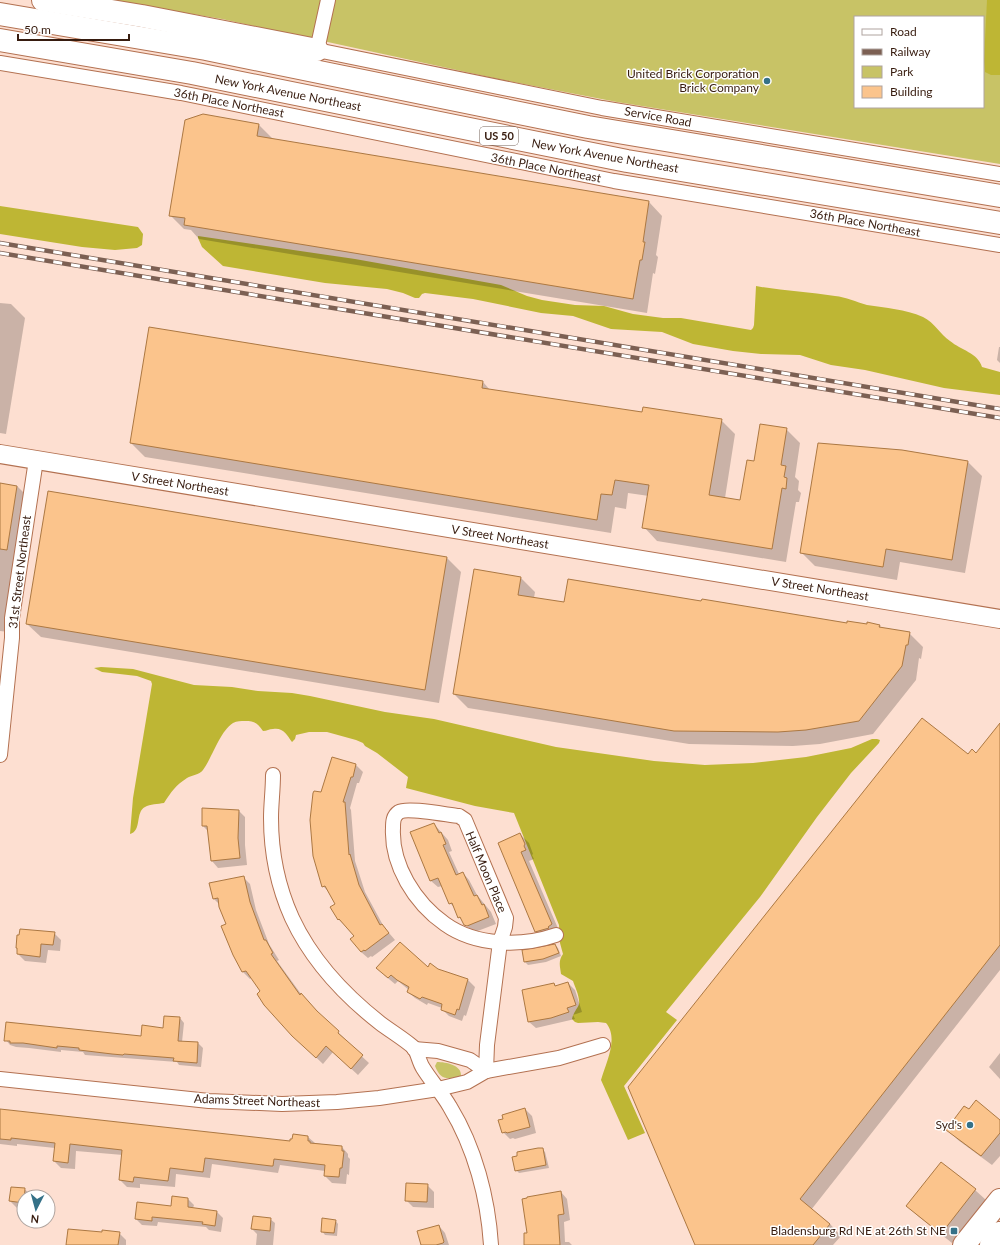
<svg xmlns="http://www.w3.org/2000/svg" width="1000" height="1245" font-family="Lato,sans-serif">
<style>
.green{fill:#c8c366;fill-rule:evenodd}
.forest{fill:#beb634}
.shadow{fill:#0003}
.building{fill:#fbc48c;stroke:#ac7842}
.lines{fill:none;stroke-linecap:round;stroke-linejoin:round}
.minor-casing{stroke:#b37151;stroke-width:16}
.tertiary-casing{stroke:#b37151;stroke-width:20}
.primary-casing{stroke:#b37151;stroke-width:24}
.motorway-casing{stroke:#b37151;stroke-width:24}
.minor{stroke:#fff;stroke-width:14}
.tertiary{stroke:#fff;stroke-width:18}
.primary{stroke:#fff;stroke-width:22}
.motorway{stroke:#fff;stroke-width:22}
.rail-casing{stroke:#7c6053;stroke-width:4.5}
.rail{stroke:#fff;stroke-width:3;stroke-dasharray:9;stroke-linecap:butt}
.poi-dot{fill:#347188;stroke:#fff;stroke-width:1.5}
.labels{text-anchor:middle;stroke-width:3;stroke-linejoin:round;paint-order:stroke}
.shield{fill:#fff;stroke:#736057;stroke-width:1}
.shield-label{font-size:11px;font-weight:bold;fill:#371c0f}
.poi-label{font-size:12px;fill:#371c0f;stroke:#fff;text-anchor:end}
.street-label{font-size:12px;fill:#371c0f;stroke:#fff}
</style>
<rect width="100%" height="100%" fill="#fddfd1"/>
<g class="green">
<path d="M109,0h891v164l-383,-62 -119,-23 -276,-60zM855,17h128v90h-128z"/>
<path d="M437,1062c9,0 25,3 24,14 -14,3 -20,5 -26,-10z"/>
</g>
<g class="forest">
<polygon points="987,0 1000,0 1000,75 991,75 985,72 984,61"/>
<polygon points="0,206 138,227 143,234 142,245 137,248 115,250 82,247 0,234"/>
<path d="M198,236l157,23 146,26 26,11 15,4 33,5 29,1 29,8 30,4h18l70,12 2,-2 1,-3 2,-39c26,5 53,6 79,10 11,1 21,6 32,9 19,3 38,4 56,12 12,6 17,17 27,24 11,9 28,12 32,26l18,5v23l-56,-7 -79,-18 -34,-5 -31,-10 -39,-1 -28,-3 -40,-7 -31,-12 -51,-3 -38,-13 -32,-3 -68,-14 -48,-6 -3,1 -3,4h-4l-12,-5 -16,-4 -62,-6 -102,-17 -21,-19 -4,-9z"/>
<path d="M101,667l32,2 61,16 38,2 26,4 34,2 18,3 75,16 49,7 122,28 98,14 51,4 48,-2 53,-6 45,-9 21,-9h5l3,1 -1,3 -28,30 -34,44 -57,80 -94,115 11,8 -53,66 21,47 -17,7 -27,-60c5,-17 18,-42 5,-57l-8,-1 -20,1 -3,-1 -3,-3c1,-6 6,-11 7,-15 1,-7 -4,-17 -6,-23l-12,-7c-1,-8 -3,-13 2,-20l-3,-11 -1,-18 -45,-112 -39,-7 -69,-18 2,-11 -31,-24 -12,-7 -2,-3 -7,-3 -29,-8h-18l-13,3 -1,4 -3,3c-5,-7 -9,-15 -19,-13 -4,0 -6,2 -10,2 -6,-8 -8,-10 -18,-10 -4,0 -8,0 -12,2 -13,8 -21,35 -30,47 -4,5 -11,5 -16,8 -11,7 -16,14 -23,25 -6,1 -14,1 -19,4 -10,5 -3,24 -15,27l3,-36 19,-114 -1,-3 -14,-5 -35,-4 -8,-4z"/>
</g>
<g class="shadow">
<polygon points="258,124 272,138 272,140 649,202 662,216 656,255 658,257 655,274 653,273 647,313 199,239 191,230 184,229 170,215"/>
<polygon points="0,303 11,304 25,318 6,434 0,433"/>
<polygon points="999,347 1000,347 1000,363 997,360"/>
<polygon points="483,382 490,390 643,413 721,420 735,434 725,498 741,501 755,462 786,429 800,443 795,477 799,481 798,490 801,493 799,502 796,502 786,562 657,541 644,527 649,496 628,493 626,509 615,507 611,533 145,457 131,443"/>
<polygon points="968,462 982,476 965,573 900,562 897,580 815,566 801,552"/>
<polygon points="0,484 17,486 31,500 9,632 0,631"/>
<polygon points="447,558 461,572 439,703 41,637 27,624"/>
<polygon points="475,570 521,578 535,592 534,598 565,603 702,602 848,624 879,625 882,628 909,633 923,647 921,659 919,658 916,680 873,734 820,744 793,746 689,744 468,708 454,694"/>
<polygon points="1000,725 1000,970 811,1210 830,1224 841,1236 833,1245 696,1245 968,756 977,754"/>
<polygon points="332,758 356,765 363,772 359,783 357,783 350,808 351,810 355,861 365,892 384,927 395,940 372,957 371,956 368,958 361,952 355,936 346,926 338,919 336,905 329,892 323,886 322,793"/>
<polygon points="239,811 245,817 245,845 247,865 218,868 212,861 208,831 203,826"/>
<polygon points="434,824 448,840 452,851 449,852 459,874 463,873 469,880 477,895 491,912 496,924 475,932 472,931 465,924 459,917 455,908 450,903 442,886 438,887 431,881 412,833"/>
<polygon points="520,834 529,843 533,854 532,855 534,859 529,861 560,933 545,940 536,931 499,844"/>
<polygon points="243,877 250,884 256,910 269,944 279,960 277,961 301,994 321,1016 345,1039 344,1040 369,1063 358,1075 333,1052 323,1064 301,1043 252,977 250,979 243,972 225,935 227,925 220,905 214,899"/>
<polygon points="54,933 61,940 60,951 48,950 46,963 25,961 18,954 18,949 17,948"/>
<polygon points="555,945 558,948 561,956 546,962 528,965 525,962"/>
<polygon points="428,968 438,970 468,980 475,987 466,1016 464,1015 462,1021 449,1016 442,1009 442,1008 428,1003 427,1005 415,998 408,992 409,990 398,981 395,984 384,975"/>
<polygon points="568,983 575,990 582,1012 573,1015 575,1019 536,1028 529,1022 554,984 556,987"/>
<polygon points="180,1018 184,1023 182,1042 198,1043 203,1048 201,1067 179,1065 177,1062 85,1055 83,1052 61,1050 61,1052 29,1048 16,1047 10,1045 6,1040 142,1037 164,1029"/>
<polygon points="1000,1053 1000,1079 989,1067"/>
<polygon points="525,1109 532,1116 536,1133 515,1139 513,1138 510,1139 503,1132"/>
<polygon points="0,1110 291,1142 308,1137 315,1143 342,1147 348,1154 348,1157 350,1159 349,1175 347,1174 346,1184 332,1183 325,1176 325,1171 280,1165 278,1173 212,1164 210,1178 176,1174 175,1187 140,1184 140,1188 127,1187 120,1180 123,1155 76,1151 75,1169 61,1168 54,1161 55,1148 17,1144 17,1146 0,1144"/>
<polygon points="969,1111 1000,1121 1000,1156 992,1165 958,1140 948,1129"/>
<polygon points="542,1149 545,1152 549,1168 519,1173 516,1170"/>
<polygon points="941,1163 975,1190 986,1200 952,1243 918,1216 908,1206"/>
<polygon points="427,1185 434,1192 434,1208 413,1207 406,1200"/>
<polygon points="24,1189 28,1192 44,1194 47,1197 24,1197 24,1208 17,1208 10,1201"/>
<polygon points="561,1192 567,1199 570,1220 564,1222 565,1242 569,1242 572,1245 525,1245 528,1234"/>
<polygon points="48,1198 51,1200 50,1211 48,1211"/>
<polygon points="188,1199 194,1205 193,1208 217,1212 223,1218 221,1232 209,1230 206,1227 158,1222 157,1226 142,1225 136,1219 171,1207"/>
<polygon points="270,1219 275,1223 273,1245 256,1245 257,1234 252,1229"/>
<polygon points="335,1220 338,1224 337,1236 325,1235 322,1231"/>
<polygon points="439,1226 445,1233 449,1245 422,1245"/>
<polygon points="119,1233 126,1240 126,1245 68,1245 103,1234"/>
</g>
<g class="building">
<polygon points="203,114 259,124 257,136 649,201 643,242 645,242 642,260 640,260 633,299 184,225 185,218 169,216 185,120"/>
<polygon points="149,327 483,381 482,388 642,412 643,407 722,419 709,495 740,500 747,460 754,461 760,424 787,428 781,465 786,466 784,477 787,478 786,489 782,488 772,549 642,528 649,485 615,480 612,495 601,494 597,520 130,443"/>
<polygon points="818,443 902,450 968,461 952,560 886,549 883,567 800,553"/>
<polygon points="0,483 17,486 7,550 0,549"/>
<polygon points="48,491 447,557 425,690 26,624"/>
<polygon points="474,569 521,577 518,595 564,602 568,579 701,601 702,599 847,623 847,621 867,624 867,622 880,625 879,627 910,632 908,645 906,645 902,666 859,721 806,730 778,732 674,731 453,694"/>
<polygon points="922,718 968,754 972,749 976,753 1000,723 1000,945 800,1199 830,1224 813,1245 695,1245 628,1087"/>
<polygon points="332,757 356,764 353,777 351,777 343,802 345,802 349,855 350,854 359,885 380,925 382,924 389,933 365,951 364,950 361,952 350,939 354,936 339,919 338,920 330,907 335,904 325,886 322,887 313,856 310,820 313,793 314,791 321,792"/>
<polygon points="202,808 239,810 238,838 240,858 211,861 207,826 202,826"/>
<polygon points="434,823 439,833 441,832 446,844 443,845 456,875 463,872 474,896 477,895 482,905 484,904 489,917 467,926 464,925 460,917 458,918 452,903 449,904 438,878 430,881 410,832"/>
<polygon points="520,833 525,844 524,846 526,850 521,852 552,924 548,927 549,928 535,932 498,843"/>
<polygon points="244,876 250,902 264,940 266,940 273,953 271,954 300,995 301,993 317,1011 339,1031 338,1033 363,1055 351,1069 326,1046 316,1058 292,1036 264,1005 257,994 260,991 246,971 242,972 233,955 221,926 226,924 219,907 218,898 213,899 209,883"/>
<polygon points="20,929 55,932 53,945 41,944 40,957 17,954 17,948 16,948 17,935 19,935"/>
<polygon points="400,942 428,967 430,963 438,969 468,979 459,1010 457,1009 455,1015 441,1010 442,1004 422,997 420,999 407,992 409,987 397,980 391,975 388,978 376,968"/>
<polygon points="555,944 559,953 543,959 524,962 522,950"/>
<polygon points="568,982 576,1005 567,1008 569,1012 551,1018 528,1022 522,990 554,983 555,986"/>
<polygon points="164,1016 180,1017 178,1041 198,1042 197,1063 173,1061 174,1058 124,1054 123,1055 112,1054 79,1050 79,1048 57,1046 57,1048 23,1043 10,1043 10,1041 4,1041 6,1022 141,1036 142,1025 163,1028"/>
<polygon points="976,1100 1000,1120 1000,1133 981,1156 946,1130 964,1106 969,1109"/>
<polygon points="525,1108 530,1127 507,1133 506,1132 502,1133 498,1120 503,1119 502,1115"/>
<polygon points="0,1109 290,1141 290,1139 292,1139 293,1134 308,1136 308,1141 310,1141 310,1143 342,1146 342,1151 344,1151 342,1168 340,1168 339,1177 324,1176 325,1165 274,1159 273,1166 271,1166 205,1158 203,1172 170,1168 168,1181 134,1177 133,1182 119,1180 122,1150 70,1144 68,1163 53,1161 55,1143 11,1138 11,1140 0,1139"/>
<polygon points="538,1148 543,1148 546,1165 515,1171 512,1157 517,1156 517,1152"/>
<polygon points="941,1162 976,1189 941,1234 906,1206"/>
<polygon points="406,1183 428,1184 427,1202 405,1201"/>
<polygon points="11,1187 25,1188 24,1203 9,1201"/>
<polygon points="561,1191 564,1214 558,1215 560,1245 524,1245 524,1233 527,1233 522,1199 527,1198 527,1197"/>
<polygon points="172,1196 188,1198 188,1207 217,1211 215,1226 202,1224 203,1222 152,1217 152,1221 135,1219 137,1202 171,1206"/>
<polygon points="253,1216 271,1218 270,1231 251,1229"/>
<polygon points="322,1218 336,1220 334,1233 321,1232"/>
<polygon points="439,1225 444,1242 443,1243 436,1245 421,1245 417,1231"/>
<polygon points="68,1229 102,1232 102,1230 120,1232 118,1245 66,1245"/>
</g>
<g class="lines">
<defs>
<g id="minor">
<polyline points="328,0 317,50 602,108 1000,174"/>
<polyline points="0,63 181,93 614,181 1000,245"/>
<polyline points="0,755 12,638 12,618 36,460"/>
<path d="M273,775c0,15 -2,29 -2,43 0,33 7,69 21,100 20,43 51,76 88,105 9,7 27,18 34,25 4,5 5,14 9,20 8,13 19,25 27,39 25,41 38,91 41,138"/>
<polyline points="414,1049 438,1051 470,1060 486,1071"/>
<path d="M486,1071l1,-26 13,-103 5,-15 1,-9 -41,-98 -6,-4c-11,-1 -52,-9 -60,-4 -6,4 -6,10 -6,16 -2,37 22,75 52,96 31,22 76,23 111,11"/>
<polyline points="0,1079 209,1101 282,1104 337,1102 379,1098 438,1089 467,1082 486,1071 559,1058 603,1045"/>
</g>
<polyline id="tertiary" points="0,454 1000,619"/>
<g id="primary">
<polyline points="964,1245 1000,1200"/>
<polyline points="991,1245 1000,1233"/>
</g>
<g id="motorway">
<polyline points="43,0 142,16 317,50"/>
<polyline points="0,14 206,49 588,127 1000,196"/>
<polyline points="0,40 192,73 627,161 1000,223"/>
</g>
</defs>
<use href="#minor" class="minor-casing"/>
<use href="#tertiary" class="tertiary-casing"/>
<use href="#primary" class="primary-casing"/>
<use href="#motorway" class="motorway-casing"/>
<use href="#minor" class="minor"/>
<use href="#tertiary" class="tertiary"/>
<use href="#primary" class="primary"/>
<use href="#motorway" class="motorway"/>
<defs>
<g id="rail">
<polyline points="0,243 1000,409"/>
<polyline points="0,253 1000,418"/>
</g>
</defs>
<use href="#rail" class="rail-casing"/>
<use href="#rail" class="rail"/>
</g>
<g class="poi-dot">
<circle cx="767" cy="81" r="4"/>
<circle cx="970" cy="1125" r="4"/>
<rect x="950" y="1227" width="8" height="8" rx="2"/>
</g>
<g class="labels">
<rect class="shield" x="480" y="127" width="38" height="18" rx="3"/>
<g class="shield-label">
<text x="499" y="140">US 50</text>
</g>
<g class="poi-label">
<text x="759" y="78">United Brick Corporation<tspan x="759" dy="14">Brick Company</tspan></text>
<text x="962" y="1129">Syd's</text>
<text x="946" y="1235">Bladensburg Rd NE at 26th St NE</text>
</g>
<g class="street-label">
<text transform="translate(288 93) rotate(11)" y="4">New York Avenue Northeast</text>
<text transform="translate(229 103) rotate(11)" y="4">36th Place Northeast</text>
<text transform="translate(658 117) rotate(10)" y="4">Service Road</text>
<text transform="translate(605 156) rotate(10)" y="4">New York Avenue Northeast</text>
<text transform="translate(546 168) rotate(11)" y="4">36th Place Northeast</text>
<text transform="translate(865 223) rotate(10)" y="4">36th Place Northeast</text>
<text transform="translate(180 484) rotate(9)" y="4">V Street Northeast</text>
<text transform="translate(500 537) rotate(9)" y="4">V Street Northeast</text>
<text transform="translate(20 572) rotate(-83)" y="4">31st Street Northeast</text>
<text transform="translate(820 589) rotate(9)" y="4">V Street Northeast</text>
<text transform="translate(486 872) rotate(67)" y="4">Half Moon Place</text>
<text transform="translate(257 1101) rotate(2)" y="4">Adams Street Northeast</text>
</g>
</g>
<rect x="854" y="16" width="130" height="92" fill="#ffffff" stroke="#afa49f"/>
<rect x="862" y="29" width="20" height="6" fill="#ffffff" stroke="#afa49f"/>
<text x="890" y="36" font-size="12" fill="#371c0f">Road</text>
<rect x="862" y="49" width="20" height="6" fill="#7c6053" stroke="#afa49f"/>
<text x="890" y="56" font-size="12" fill="#371c0f">Railway</text>
<rect x="862" y="66" width="20" height="12" fill="#c8c366" stroke="#afa49f"/>
<text x="890" y="76" font-size="12" fill="#371c0f">Park</text>
<rect x="862" y="86" width="20" height="12" fill="#fbc48c" stroke="#afa49f"/>
<text x="890" y="96" font-size="12" fill="#371c0f">Building</text>
<g transform="translate(36 1209) rotate(186)"><circle r="19" fill="#ffffff" stroke="#afa49f"/>
<path d="M0-3L7 15L0 10L-7 15Z" fill="#347188"/>
<text y="-6" font-size="11" font-weight="bold" text-anchor="middle" fill="#371c0f">N</text>
</g>
<path d="M18 34v6h111v-6" fill="none" stroke="#371c0f" stroke-width="2"/>
<text x="24" y="34" font-size="12" fill="#371c0f" stroke="#ffffff" stroke-width="3" paint-order="stroke">50 m</text>
</svg>
